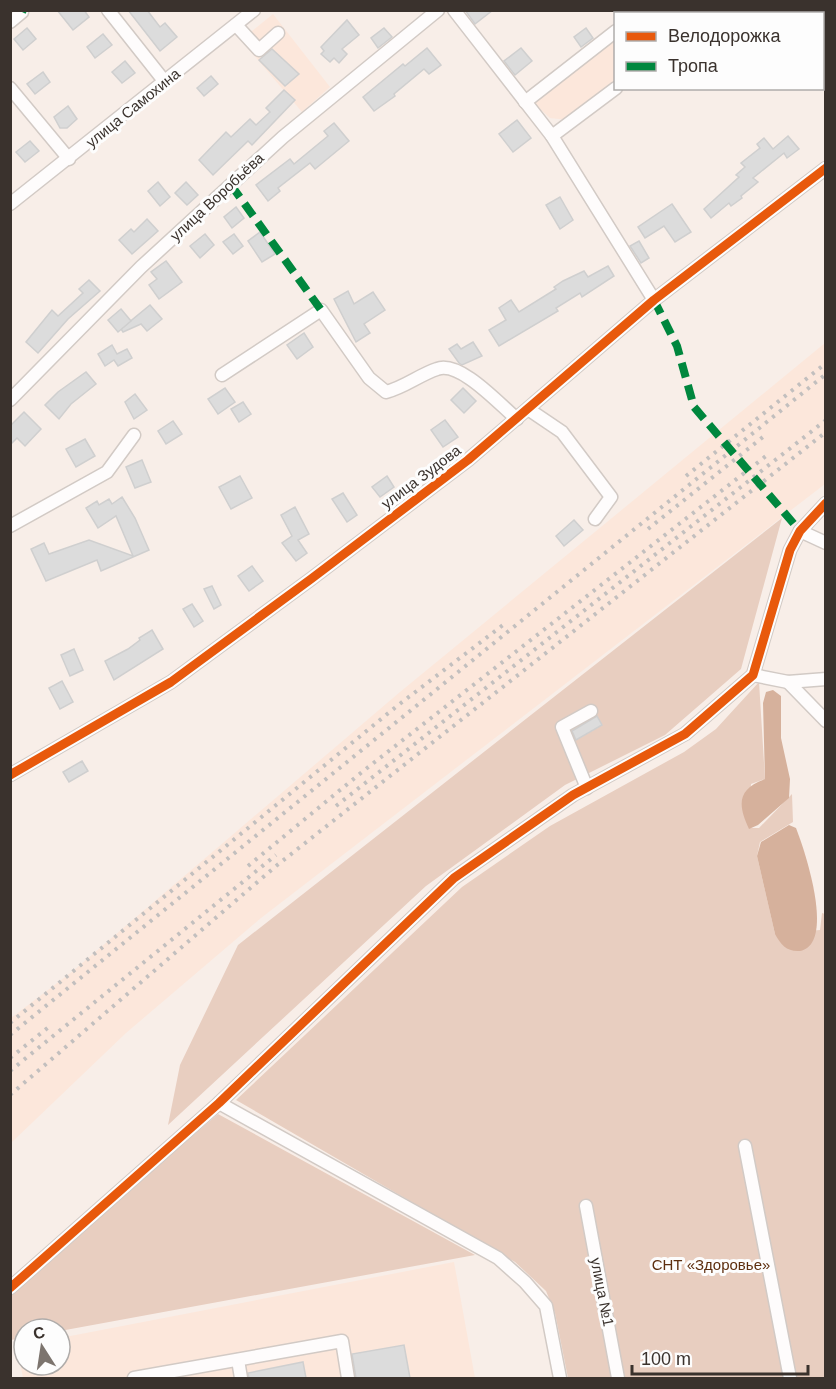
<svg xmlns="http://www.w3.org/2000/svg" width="836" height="1389" font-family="Arial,sans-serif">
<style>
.built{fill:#fce7db}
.green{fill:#e8cec0}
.water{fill:#d6b19c}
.building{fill:#dcdcdc;stroke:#cfcfcf;stroke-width:1.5}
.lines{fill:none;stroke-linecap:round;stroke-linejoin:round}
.minor-casing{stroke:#d2cac5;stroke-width:15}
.minor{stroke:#fefcfc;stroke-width:12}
.rail{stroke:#c2bfbe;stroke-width:4;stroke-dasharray:3 6;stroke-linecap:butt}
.quiet{stroke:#00873e;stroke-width:8;stroke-dasharray:15 8;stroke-linecap:butt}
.cycleway-casing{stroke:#fdfdfd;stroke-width:13}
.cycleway{stroke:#e8590c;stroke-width:9}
.labels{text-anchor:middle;stroke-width:6;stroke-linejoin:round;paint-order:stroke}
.street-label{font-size:15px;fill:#3a322d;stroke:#fdfdfd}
.park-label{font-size:15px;fill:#5d2e0e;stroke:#fdfdfd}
</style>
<rect width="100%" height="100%" fill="#f8eee8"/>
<g class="built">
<polygon points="273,14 330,87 302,112 241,40"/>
<polygon points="615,23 615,85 568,120 550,118 525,95"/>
<polygon points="825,343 825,484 261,918 126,1033 11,1143 11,1018 73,971 400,692"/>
<polygon points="454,1262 475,1378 23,1378 17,1347 24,1345 24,1365 60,1365 60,1338"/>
</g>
<g class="green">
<polygon points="782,518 741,669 665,735 565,785 426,886 168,1125 180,1065 238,945"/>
<polygon points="759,682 765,779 751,784 749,828 759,828 792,794 793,822 760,842 757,856 775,934 820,930 822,913 825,914 825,1378 568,1378 555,1313 546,1291 515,1262 236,1100 462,887 550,826 684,752 716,729"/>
<polygon points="218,1114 475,1255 60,1331 60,1329 24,1329 24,1338 11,1340 10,1293"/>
</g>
<g class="water">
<path d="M773,690l8,6v42l9,41 -1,19 -31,27 -9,4c-12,-26 -11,-40 16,-50l-2,-76 3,-11z"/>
<path d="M789,825l7,3c9,23 40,116 4,123 -13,1 -19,-6 -25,-17l-18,-78 4,-14z"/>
</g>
<g class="building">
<polygon points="57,10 84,10 89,17 73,30"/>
<polygon points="128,10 147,10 160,27 165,23 177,37 160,51"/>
<polygon points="465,10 493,10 475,24"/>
<polygon points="347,20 359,35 342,49 347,54 339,63 334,58 330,62 321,54 324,51 321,47"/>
<polygon points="27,28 36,39 23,50 14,39"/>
<polygon points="384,28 392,37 378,48 371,38"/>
<polygon points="586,28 593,38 581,47 574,37"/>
<polygon points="103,34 112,45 95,58 87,47"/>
<polygon points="427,48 441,65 429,74 424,69 394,94 395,96 374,111 363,97 403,64 405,66"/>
<polygon points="521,48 532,61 515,75 504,61"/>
<polygon points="272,49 299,74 285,86 259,60"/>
<polygon points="125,61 135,73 122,83 112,72"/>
<polygon points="43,72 50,82 35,94 27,84"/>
<polygon points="211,76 218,84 204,96 197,88"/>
<polygon points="284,90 295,100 252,145 248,141 213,175 199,160 226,132 231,137 250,119 256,125 270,112 266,108"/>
<polygon points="68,106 77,119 67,128 60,128 54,117"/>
<polygon points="517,120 531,138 513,152 499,134"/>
<polygon points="334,123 349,141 315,169 310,163 278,188 280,191 268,201 256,185 290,159 294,164 328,136 324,131"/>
<polygon points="788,136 799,149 787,158 784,153 753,178 758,182 741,196 742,198 731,206 729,203 711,218 704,209 739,177 736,175 745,167 741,163 760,148 757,144 764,138 773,149"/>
<polygon points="30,141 39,151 25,162 16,152"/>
<polygon points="158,182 170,197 160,206 148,191"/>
<polygon points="186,182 198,195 187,205 175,193"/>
<polygon points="560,197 573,220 560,229 546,205"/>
<polygon points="672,204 691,232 675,242 664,226 645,238 638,227"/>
<polygon points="236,207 244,218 232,228 224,217"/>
<polygon points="147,219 158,231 132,254 119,240 131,229 134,232"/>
<polygon points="260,232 275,254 262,262 248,241"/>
<polygon points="205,234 214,245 200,258 190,246"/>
<polygon points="234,234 243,246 233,254 223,242"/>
<polygon points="639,241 649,258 641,263 630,246"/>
<polygon points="166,261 182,282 159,299 149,285 157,279 151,272"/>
<polygon points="608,266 614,276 582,297 580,293 556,308 558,311 499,346 489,330 506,320 499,308 511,300 519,312 556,289 554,287 563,281 584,271 588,277"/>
<polygon points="89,280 100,291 68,319 38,353 26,342 52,310 58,316 83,293 79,289"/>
<polygon points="348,291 354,304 373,292 385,310 364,324 370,333 356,342 334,299"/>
<polygon points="150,305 162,319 147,331 141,324 123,332 121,329"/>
<polygon points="121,309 131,321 118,332 108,320"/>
<polygon points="304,333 313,347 297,359 287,345"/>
<polygon points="473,342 482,356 462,365 459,363 449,349 457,344 461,349"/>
<polygon points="112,345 117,354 127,349 132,358 118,366 114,360 105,366 98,354"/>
<polygon points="86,372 96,384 71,404 59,419 45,405 58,392"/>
<polygon points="225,388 235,402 218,414 208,399"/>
<polygon points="463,388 476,401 464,413 451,400"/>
<polygon points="135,394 147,410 134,419 125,402"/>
<polygon points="243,402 251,414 239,422 231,409"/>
<polygon points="24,412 41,429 25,446 17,438 10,445 10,426"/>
<polygon points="445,420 458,437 443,447 431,430"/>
<polygon points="173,421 182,434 166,444 158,431"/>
<polygon points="85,439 95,456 76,467 66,449"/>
<polygon points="142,460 151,482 135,488 126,467"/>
<polygon points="240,476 252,498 231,509 219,487"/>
<polygon points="387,476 394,487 380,497 372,487"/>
<polygon points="343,493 357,515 347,522 332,499"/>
<polygon points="122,497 135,518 149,550 101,571 97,560 46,581 31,549 44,543 49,554 89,540 133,556 116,516 98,528 86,508 97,501 99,505 109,499 112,504"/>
<polygon points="295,507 309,534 298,540 307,553 296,561 282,543 292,536 281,515"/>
<polygon points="574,520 583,530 564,546 556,536"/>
<polygon points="252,566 263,581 249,591 238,576"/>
<polygon points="212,586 221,605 214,609 204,589"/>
<polygon points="192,604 203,621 194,627 183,609"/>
<polygon points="152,630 163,649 114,680 105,661 128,649 140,640 139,638"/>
<polygon points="74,649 83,670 70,676 61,655"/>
<polygon points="62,681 73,702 60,709 49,688"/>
<polygon points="597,716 602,725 576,740 572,731"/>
<polygon points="82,761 88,771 69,782 63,772"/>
<polygon points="404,1345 410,1378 356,1378 352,1354"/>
<polygon points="303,1362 306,1378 249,1378 248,1373"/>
</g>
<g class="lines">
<defs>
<g id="minor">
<polyline points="108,10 165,82"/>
<polyline points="454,10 552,136 654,300"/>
<polyline points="716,14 720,10"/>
<polyline points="10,22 22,12"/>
<polyline points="236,25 259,50 278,33"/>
<polyline points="822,47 826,45"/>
<polyline points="10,88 69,159"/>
<polyline points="525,102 616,31"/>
<polyline points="552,136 616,88"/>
<polyline points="10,204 254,10"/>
<path d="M222,375l99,-65 48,68 17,14c19,-5 33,-17 51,-23 23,-9 63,36 80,50"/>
<polyline points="10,400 141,267 283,137 438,10"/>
<polyline points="528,409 562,432 611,497 595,519"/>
<polyline points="10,526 107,472 134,435"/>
<polyline points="800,531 826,543"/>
<polyline points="753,675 788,682 826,679"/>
<polyline points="788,682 826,721"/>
<polyline points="10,775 171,682 311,579 468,460 654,300 826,168"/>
<polyline points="587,788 562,727 591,711"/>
<polyline points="219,1103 498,1258 525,1282 546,1306 560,1378"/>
<polyline points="745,1146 790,1378"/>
<polyline points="586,1206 618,1378"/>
<polyline points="10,1288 219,1103 454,878 573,795 685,734 753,675 790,550 800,531 826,503"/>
<polyline points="238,1360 241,1378"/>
<polyline points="134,1378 342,1341 348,1378"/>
</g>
</defs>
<use href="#minor" class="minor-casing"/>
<use href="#minor" class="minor"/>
<g class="rail">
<polyline points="686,476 826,363"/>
<polyline points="648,529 763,437"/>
<polyline points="336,806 826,420"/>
<polyline points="248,866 362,772 766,456"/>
<polyline points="10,1023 397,706 507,622"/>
<polyline points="10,1035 826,374"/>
<polyline points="10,1058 50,1026"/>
<polyline points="10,1071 276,855"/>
<polyline points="10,1095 276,866 826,432"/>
</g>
<g class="quiet">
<polyline points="22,12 23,10"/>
<polyline points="231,185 321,310"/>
<polyline points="654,300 677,346 694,407 800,531"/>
</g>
<defs>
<g id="cycleway">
<polyline points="10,775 171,682 311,579 468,460 654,300 826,168"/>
<polyline points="10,1288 219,1103 454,878 573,795 685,734 753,675 790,550 800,531 826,503"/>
</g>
</defs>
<use href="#cycleway" class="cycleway-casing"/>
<use href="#cycleway" class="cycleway"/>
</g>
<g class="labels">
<g class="street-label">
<text transform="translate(133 108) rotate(-39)" y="5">улица Самохина</text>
<text transform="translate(217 197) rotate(-43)" y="5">улица Воробьёва</text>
<text transform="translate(421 477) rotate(-37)" y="5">улица Зудова</text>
<text transform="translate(602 1292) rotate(79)" y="5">улица №1</text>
</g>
<g class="park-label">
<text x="711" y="1270">СНТ «Здоровье»</text>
</g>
</g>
<rect width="836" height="1389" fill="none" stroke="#3a322d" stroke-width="24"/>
<rect x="614" y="12" width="210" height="78" fill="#fdfdfd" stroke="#afacaa" stroke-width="1.5"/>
<rect x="626" y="32" width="30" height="9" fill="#e8590c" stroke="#afacaa" stroke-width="1.5"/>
<text x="668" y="42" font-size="18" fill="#3a322d">Велодорожка</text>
<rect x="626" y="62" width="30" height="9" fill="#00873e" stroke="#afacaa" stroke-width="1.5"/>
<text x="668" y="72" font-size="18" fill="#3a322d">Тропа</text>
<g transform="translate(42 1347) rotate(348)"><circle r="28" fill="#fdfdfd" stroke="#afacaa" stroke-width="1.5"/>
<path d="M0-4.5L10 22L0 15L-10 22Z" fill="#7c746e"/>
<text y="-9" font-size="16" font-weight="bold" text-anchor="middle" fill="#3a322d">С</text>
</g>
<path d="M632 1365v9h176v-9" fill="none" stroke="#3a322d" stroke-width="3"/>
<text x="641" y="1365" font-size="18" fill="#3a322d" stroke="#fdfdfd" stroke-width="4.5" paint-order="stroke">100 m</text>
</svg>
